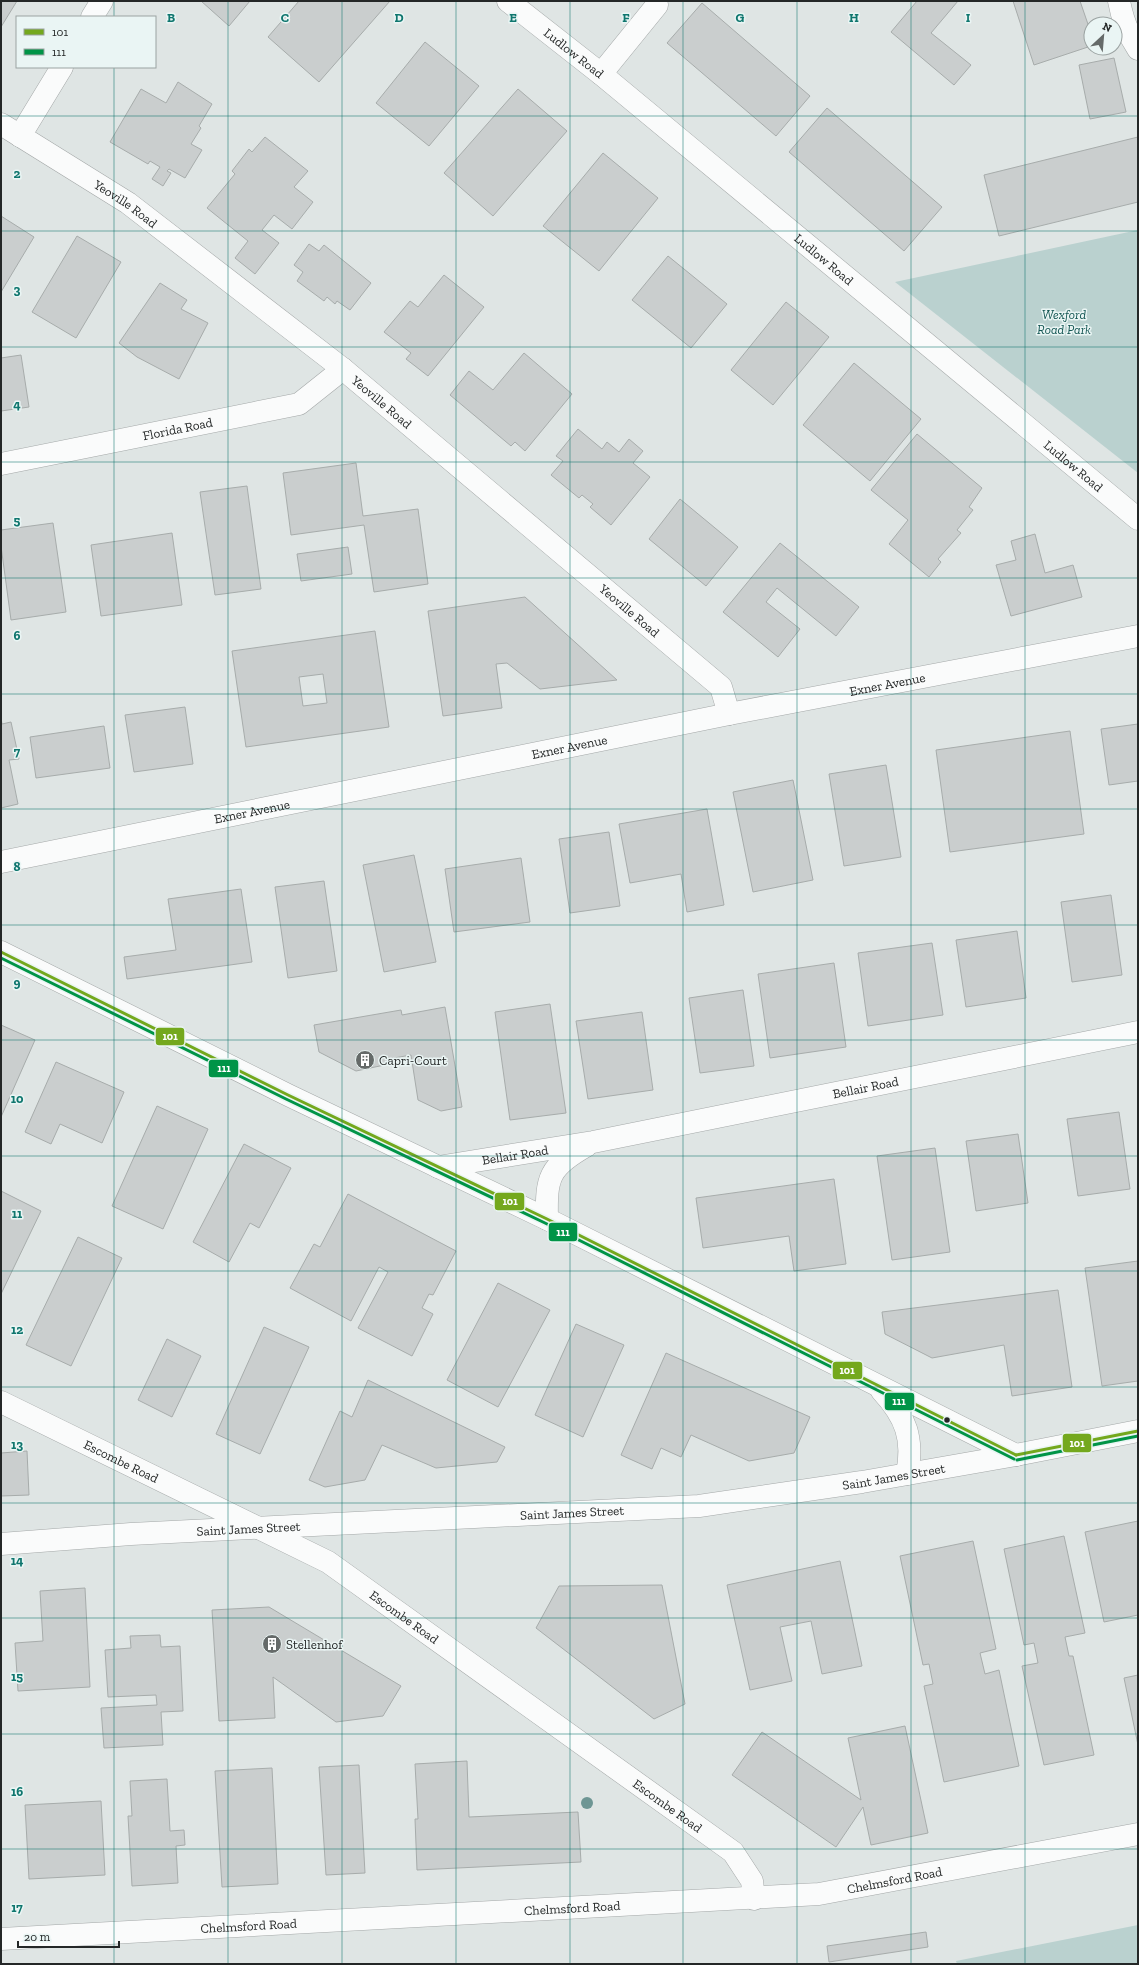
<svg xmlns="http://www.w3.org/2000/svg" width="1139" height="1965" font-family="'Zilla Slab',serif">
<style>
.green{fill:#bad1cf}
.building{fill:#cacece;stroke:#a7acab;fill-rule:evenodd}
.lines{fill:none;stroke-linecap:round;stroke-linejoin:round}
.minor-casing{stroke:#a4a8a8;stroke-width:23}
.minor{stroke:#fafbfb;stroke-width:22}
.bus-1-casing{stroke:#eaf5f4;stroke-width:6}
.bus-2-casing{stroke:#eaf5f4;stroke-width:6}
.bus-1{stroke:#74a81d;stroke-width:3}
.bus-2{stroke:#009447;stroke-width:3}
.tree{fill:#6e9694}
.grid{fill:none;stroke:#0f766e;stroke-width:1;stroke-opacity:0.55}
.bus-dot{fill:#242727;stroke:#eaf5f4;stroke-width:1.5}
.labels{text-anchor:middle;stroke-width:3;stroke-linejoin:round;paint-order:stroke}
.street-label{font-size:13px;fill:#242727;stroke:#eaf5f4}
.park-label{font-size:13px;font-style:italic;fill:#125552;stroke:#eaf5f4}
.poi-label{font-size:13px;fill:#242727;stroke:#eaf5f4;text-anchor:start}
.grid-label{font-size:13px;text-anchor:middle;font-weight:bold;fill:#0f766e;stroke:#eaf5f4;stroke-width:3;stroke-linejoin:round;paint-order:stroke}
.line-badge{stroke:#eaf5f4;stroke-width:1.5}
.badge-label{font-size:11px;text-anchor:middle;font-weight:bold;fill:#fff}
</style>
<rect width="100%" height="100%" fill="#dfe5e4"/>
<g class="green">
<polygon points="1138,230 1138,473 895,282"/>
<polygon points="1138,1925 1138,1964 957,1964 956,1961"/>
</g>
<g class="building">
<polygon points="1,1 17,1 1,27"/>
<polygon points="201,1 250,1 229,26"/>
<polygon points="299,1 390,1 319,82 268,37"/>
<polygon points="917,1 958,1 931,33 971,65 954,85 891,32"/>
<polygon points="1013,1 1080,1 1091,33 1091,46 1034,65"/>
<polygon points="702,3 810,96 776,136 667,43"/>
<polygon points="425,42 479,86 429,146 376,103"/>
<polygon points="1114,58 1126,112 1090,119 1079,65"/>
<polygon points="178,82 212,104 199,126 201,128 191,144 202,150 185,178 169,169 167,171 171,173 163,186 152,179 160,167 150,161 148,164 110,142 141,89 166,103"/>
<polygon points="518,89 567,131 493,216 444,173"/>
<polygon points="827,108 942,207 904,251 789,152"/>
<polygon points="265,137 308,171 294,187 313,202 292,229 274,215 262,230 279,243 255,274 235,258 248,241 207,208 235,174 232,171 249,149 252,152"/>
<polygon points="1138,137 1138,202 999,236 984,175"/>
<polygon points="603,153 658,198 599,271 543,226"/>
<polygon points="1,216 34,237 1,292"/>
<polygon points="77,236 121,262 76,338 32,312"/>
<polygon points="309,244 319,251 324,245 371,283 350,310 337,301 335,304 327,297 324,301 297,281 303,272 294,265"/>
<polygon points="668,256 727,304 691,348 632,300"/>
<polygon points="444,275 484,307 428,376 406,359 411,353 384,332 410,301 418,307"/>
<polygon points="160,283 187,300 181,309 208,323 179,379 137,357 119,343"/>
<polygon points="786,302 829,337 773,405 731,370"/>
<polygon points="524,353 572,394 525,451 515,442 511,446 450,395 469,371 493,390"/>
<polygon points="21,355 29,407 1,411 1,358"/>
<polygon points="854,363 921,419 870,481 803,425"/>
<polygon points="578,429 602,449 607,442 619,452 629,439 643,451 633,463 650,477 611,525 590,507 593,504 582,495 579,498 551,475 563,461 556,456"/>
<polygon points="917,434 982,488 969,507 973,510 957,530 961,533 938,559 941,562 929,577 889,544 908,520 871,490"/>
<polygon points="356,463 363,516 418,509 428,584 374,592 364,525 291,535 283,473"/>
<polygon points="247,486 261,589 215,595 200,492"/>
<polygon points="680,499 738,547 706,586 649,539"/>
<polygon points="53,523 66,612 11,620 1,546 1,530"/>
<polygon points="172,533 182,605 101,616 91,545"/>
<polygon points="1035,534 1045,573 1073,565 1082,597 1011,616 996,565 1016,560 1011,541"/>
<polygon points="780,543 859,607 836,636 777,588 766,602 800,629 778,657 723,612"/>
<polygon points="348,547 352,574 301,581 297,554"/>
<polygon points="525,597 617,680 540,689 507,663 496,664 502,708 443,716 428,611"/>
<path d="M375,631l14,96 -143,20 -14,-96zM323,674l4,29 -24,3 -4,-29z"/>
<polygon points="185,707 193,764 134,772 125,715"/>
<polygon points="1,718 2,724 11,722 19,759 9,760 18,804 1,808"/>
<polygon points="1138,724 1138,781 1109,785 1101,729"/>
<polygon points="104,726 110,768 36,778 30,737"/>
<polygon points="1070,731 1084,834 950,852 936,750"/>
<polygon points="886,765 901,857 844,866 829,774"/>
<polygon points="793,780 813,880 753,892 733,792"/>
<polygon points="707,809 724,905 687,912 681,874 630,883 619,824"/>
<polygon points="609,832 620,906 570,913 559,839"/>
<polygon points="414,855 436,962 384,972 363,865"/>
<polygon points="521,858 530,922 454,932 445,869"/>
<polygon points="324,881 337,971 288,978 275,887"/>
<polygon points="241,889 252,962 127,979 124,957 176,950 168,899"/>
<polygon points="1111,895 1122,975 1072,982 1061,902"/>
<polygon points="1017,931 1026,998 966,1007 956,940"/>
<polygon points="932,943 943,1015 868,1026 858,953"/>
<polygon points="834,963 846,1047 770,1058 758,974"/>
<polygon points="743,990 754,1066 700,1073 689,998"/>
<polygon points="550,1004 566,1113 510,1120 495,1012"/>
<polygon points="445,1007 462,1107 441,1111 418,1100 411,1055 394,1058 394,1063 356,1071 319,1052 314,1025 401,1010 402,1015"/>
<polygon points="642,1012 653,1090 588,1099 576,1021"/>
<polygon points="1,1025 35,1040 1,1117"/>
<polygon points="56,1062 124,1092 102,1143 60,1124 51,1144 25,1132"/>
<polygon points="157,1106 208,1129 163,1229 112,1206"/>
<polygon points="1119,1112 1130,1189 1078,1196 1067,1119"/>
<polygon points="1018,1134 1028,1203 976,1211 966,1141"/>
<polygon points="244,1144 291,1168 259,1228 250,1223 229,1262 193,1242"/>
<polygon points="935,1148 950,1252 892,1260 877,1156"/>
<polygon points="834,1179 846,1264 794,1271 789,1236 703,1248 696,1198"/>
<polygon points="1,1191 41,1211 1,1294"/>
<polygon points="348,1194 456,1251 433,1295 429,1294 422,1308 433,1314 412,1356 358,1328 388,1272 379,1267 351,1321 290,1288 314,1244 320,1247"/>
<polygon points="78,1237 122,1258 71,1366 26,1345"/>
<polygon points="1138,1261 1138,1381 1102,1386 1085,1268"/>
<polygon points="498,1283 550,1310 498,1407 447,1380"/>
<polygon points="1058,1290 1072,1387 1012,1396 1004,1345 932,1358 885,1334 882,1312"/>
<polygon points="576,1324 624,1345 583,1437 535,1415"/>
<polygon points="264,1327 309,1347 260,1454 216,1434"/>
<polygon points="167,1339 201,1356 172,1417 138,1400"/>
<polygon points="666,1353 810,1417 794,1453 749,1461 691,1435 681,1457 661,1448 652,1469 621,1455"/>
<polygon points="368,1380 505,1447 497,1462 436,1468 382,1445 365,1480 325,1487 309,1480 340,1411 352,1417"/>
<polygon points="27,1451 29,1495 1,1496 1,1453"/>
<polygon points="1138,1521 1138,1615 1104,1622 1085,1532"/>
<polygon points="1064,1536 1085,1633 1065,1637 1069,1656 1073,1656 1094,1755 1044,1765 1022,1666 1038,1663 1034,1643 1024,1645 1004,1549"/>
<polygon points="973,1541 996,1649 980,1653 985,1674 999,1670 1019,1766 944,1782 924,1686 933,1684 929,1664 923,1665 900,1556"/>
<polygon points="840,1561 862,1666 822,1674 811,1621 780,1627 792,1681 750,1690 727,1585"/>
<polygon points="662,1585 685,1704 654,1719 536,1628 559,1586"/>
<polygon points="85,1588 90,1687 18,1691 15,1643 43,1641 40,1591"/>
<polygon points="269,1607 401,1686 383,1716 336,1722 273,1677 275,1718 219,1721 212,1610"/>
<polygon points="160,1635 161,1647 180,1646 183,1711 161,1712 163,1745 104,1748 101,1708 157,1705 156,1695 108,1697 105,1650 131,1648 130,1636"/>
<polygon points="1138,1675 1138,1745 1124,1678"/>
<polygon points="905,1726 928,1833 871,1845 863,1807 836,1847 732,1775 762,1732 861,1800 848,1738"/>
<polygon points="467,1761 469,1817 578,1812 581,1862 417,1870 415,1819 418,1819 415,1764"/>
<polygon points="359,1765 365,1873 326,1875 319,1767"/>
<polygon points="272,1768 278,1884 222,1887 215,1771"/>
<polygon points="167,1779 170,1831 184,1830 185,1845 176,1846 178,1883 132,1886 128,1816 132,1816 130,1781"/>
<polygon points="101,1801 105,1875 29,1879 25,1805"/>
<polygon points="926,1932 928,1947 829,1962 827,1946"/>
</g>
<g class="lines">
<defs>
<g id="minor">
<path id="s1" d="M508,1l93,73 537,445"/>
<path d="M1119,1c3,17 9,33 19,48"/>
<polyline points="92,17 102,1"/>
<polyline points="601,74 657,5"/>
<path id="s2" d="M1,124l127,79 215,166 378,318 8,27"/>
<polyline points="20,136 62,67"/>
<path id="s3" d="M1,464l298,-60 44,-35"/>
<path id="s4" d="M1,862l728,-148 409,-78"/>
<polyline points="1,952 288,1095 547,1219 1016,1455"/>
<path id="s5" d="M438,1167l155,-25 545,-110"/>
<path d="M547,1219c-1,-42 2,-52 39,-73"/>
<path d="M882,1391c24,26 32,48 25,83"/>
<path id="s6" d="M1,1402l327,160 405,290 19,29 2,18"/>
<path id="s7" d="M1,1544l130,-10 568,-28 163,-24 154,-27 122,-24"/>
<path id="s8" d="M1,1939l818,-45 319,-60"/>
</g>
</defs>
<use href="#minor" class="minor-casing"/>
<use href="#minor" class="minor"/>
<defs>
<g id="bus-1">
<polyline points="1,952 288,1095 547,1219 1016,1455"/>
<polyline points="1016,1455 1138,1431"/>
</g>
<g id="bus-2">
<polyline points="1,958 286,1099 545,1223 1014,1459"/>
<polyline points="1017,1460 1138,1436"/>
</g>
</defs>
<use href="#bus-1" class="bus-1-casing"/>
<use href="#bus-2" class="bus-2-casing"/>
<use href="#bus-1" class="bus-1"/>
<use href="#bus-2" class="bus-2"/>
</g>
<circle class="tree" cx="587" cy="1803" r="6"/>
<path class="grid" d="M114,1v16M228,1v1963M342,1v1963M456,1v1963M570,1v1963M683,1v1963M797,1v1963M911,1v1963M1025,1v1963M114,67v1897M1,116h1137M1,231h1137M1,347h1137M1,462h1137M1,578h1137M1,694h1137M1,809h1137M1,925h1137M1,1040h1137M1,1156h1137M1,1271h1137M1,1387h1137M1,1503h1137M1,1618h1137M1,1734h1137M1,1849h1137"/>
<defs>
<symbol id="building-disc" viewBox="-11 -11 22 22"><circle r="9.5" fill="#656a69" stroke="#eaf5f4"/><path d="M-4-6H4V6H1V3H-1V6H-4ZM-2.5-4.3h1.7v1.8h-1.7ZM.8-4.3h1.7v1.8H.8ZM-2.5-1h1.7V.8h-1.7ZM.8-1h1.7V.8H.8Z" fill="#fff"/></symbol>
</defs>
<g fill-rule="evenodd">
<use href="#building-disc" x="354" y="1049" width="22" height="22"/>
<use href="#building-disc" x="261" y="1633" width="22" height="22"/>
</g>
<circle class="bus-dot" cx="947" cy="1420" r="3.5"/>
<g class="labels">
<g class="street-label">
<text dy="5" stroke="none"><textPath href="#s1" startOffset="84">Ludlow Road</textPath></text>
<text dy="5" stroke="none"><textPath href="#s2" startOffset="148">Yeoville Road</textPath></text>
<text dy="5" stroke="none"><textPath href="#s1" startOffset="408">Ludlow Road</textPath></text>
<text dy="5" stroke="none"><textPath href="#s2" startOffset="472">Yeoville Road</textPath></text>
<text dy="5" stroke="none"><textPath href="#s3" startOffset="180">Florida Road</textPath></text>
<text dy="5" stroke="none"><textPath href="#s1" startOffset="732">Ludlow Road</textPath></text>
<text dy="5" stroke="none"><textPath href="#s2" startOffset="796">Yeoville Road</textPath></text>
<text dy="5" stroke="none"><textPath href="#s4" startOffset="904">Exner Avenue</textPath></text>
<text dy="5" stroke="none"><textPath href="#s4" startOffset="580">Exner Avenue</textPath></text>
<text dy="5" stroke="none"><textPath href="#s4" startOffset="256">Exner Avenue</textPath></text>
<text dy="5" stroke="none"><textPath href="#s5" startOffset="435">Bellair Road</textPath></text>
<text dy="5" stroke="none"><textPath href="#s5" startOffset="78">Bellair Road</textPath></text>
<text dy="5" stroke="none"><textPath href="#s6" startOffset="134">Escombe Road</textPath></text>
<text dy="5" stroke="none"><textPath href="#s7" startOffset="896">Saint James Street</textPath></text>
<text dy="5" stroke="none"><textPath href="#s7" startOffset="572">Saint James Street</textPath></text>
<text dy="5" stroke="none"><textPath href="#s7" startOffset="248">Saint James Street</textPath></text>
<text dy="5" stroke="none"><textPath href="#s6" startOffset="458">Escombe Road</textPath></text>
<text dy="5" stroke="none"><textPath href="#s6" startOffset="782">Escombe Road</textPath></text>
<text dy="5" stroke="none"><textPath href="#s8" startOffset="896">Chelmsford Road</textPath></text>
<text dy="5" stroke="none"><textPath href="#s8" startOffset="572">Chelmsford Road</textPath></text>
<text dy="5" stroke="none"><textPath href="#s8" startOffset="248">Chelmsford Road</textPath></text>
</g>
<g class="park-label">
<text x="1064" y="319">Wexford<tspan x="1064" dy="15">Road Park</tspan></text>
</g>
<g class="poi-label">
<text x="379" y="1065">Capri-Court</text>
<text x="286" y="1649">Stellenhof</text>
</g>
</g>
<g class="grid-label">
<text x="171" y="22">B</text>
<text x="285" y="22">C</text>
<text x="399" y="22">D</text>
<text x="513" y="22">E</text>
<text x="626" y="22">F</text>
<text x="740" y="22">G</text>
<text x="854" y="22">H</text>
<text x="968" y="22">I</text>
<text x="17" y="178">2</text>
<text x="17" y="294">3</text>
<text x="17" y="409">4</text>
<text x="17" y="525">5</text>
<text x="17" y="640">6</text>
<text x="17" y="756">7</text>
<text x="17" y="871">8</text>
<text x="17" y="987">9</text>
<text x="17" y="1103">10</text>
<text x="17" y="1218">11</text>
<text x="17" y="1334">12</text>
<text x="17" y="1449">13</text>
<text x="17" y="1565">14</text>
<text x="17" y="1681">15</text>
<text x="17" y="1796">16</text>
<text x="17" y="1912">17</text>
</g>
<g class="line-badge">
<rect x="155" y="1027" width="30" height="19" rx="4" fill="#74a81d"/>
<rect x="208" y="1059" width="31" height="19" rx="4" fill="#009447"/>
<rect x="494" y="1192" width="31" height="19" rx="4" fill="#74a81d"/>
<rect x="548" y="1222" width="30" height="20" rx="4" fill="#009447"/>
<rect x="832" y="1361" width="31" height="19" rx="4" fill="#74a81d"/>
<rect x="884" y="1392" width="31" height="19" rx="4" fill="#009447"/>
<rect x="1062" y="1433" width="30" height="20" rx="4" fill="#74a81d"/>
</g>
<g class="badge-label">
<text x="170" y="1040">101</text>
<text x="224" y="1072">111</text>
<text x="510" y="1205">101</text>
<text x="563" y="1236">111</text>
<text x="847" y="1374">101</text>
<text x="899" y="1405">111</text>
<text x="1077" y="1447">101</text>
</g>
<rect width="1139" height="1965" fill="none" stroke="#242727" stroke-width="4"/>
<rect x="16" y="16" width="140" height="52" fill="#eaf5f4" stroke="#9ba3a2"/>
<rect x="24" y="29" width="20" height="6" fill="#74a81d" stroke="#9ba3a2"/>
<text x="52" y="36" font-size="12" fill="#242727">101</text>
<rect x="24" y="49" width="20" height="6" fill="#009447" stroke="#9ba3a2"/>
<text x="52" y="56" font-size="12" fill="#242727">111</text>
<g transform="translate(1103 36) rotate(26)"><circle r="19" fill="#eaf5f4" stroke="#9ba3a2"/>
<path d="M0-3L7 15L0 10L-7 15Z" fill="#656a69"/>
<text y="-6" font-size="11" font-weight="bold" text-anchor="middle" fill="#242727">N</text>
</g>
<path d="M18 1941v6h101v-6" fill="none" stroke="#242727" stroke-width="2"/>
<text x="24" y="1941" font-size="12" fill="#242727" stroke="#eaf5f4" stroke-width="3" paint-order="stroke">20 m</text>
</svg>
